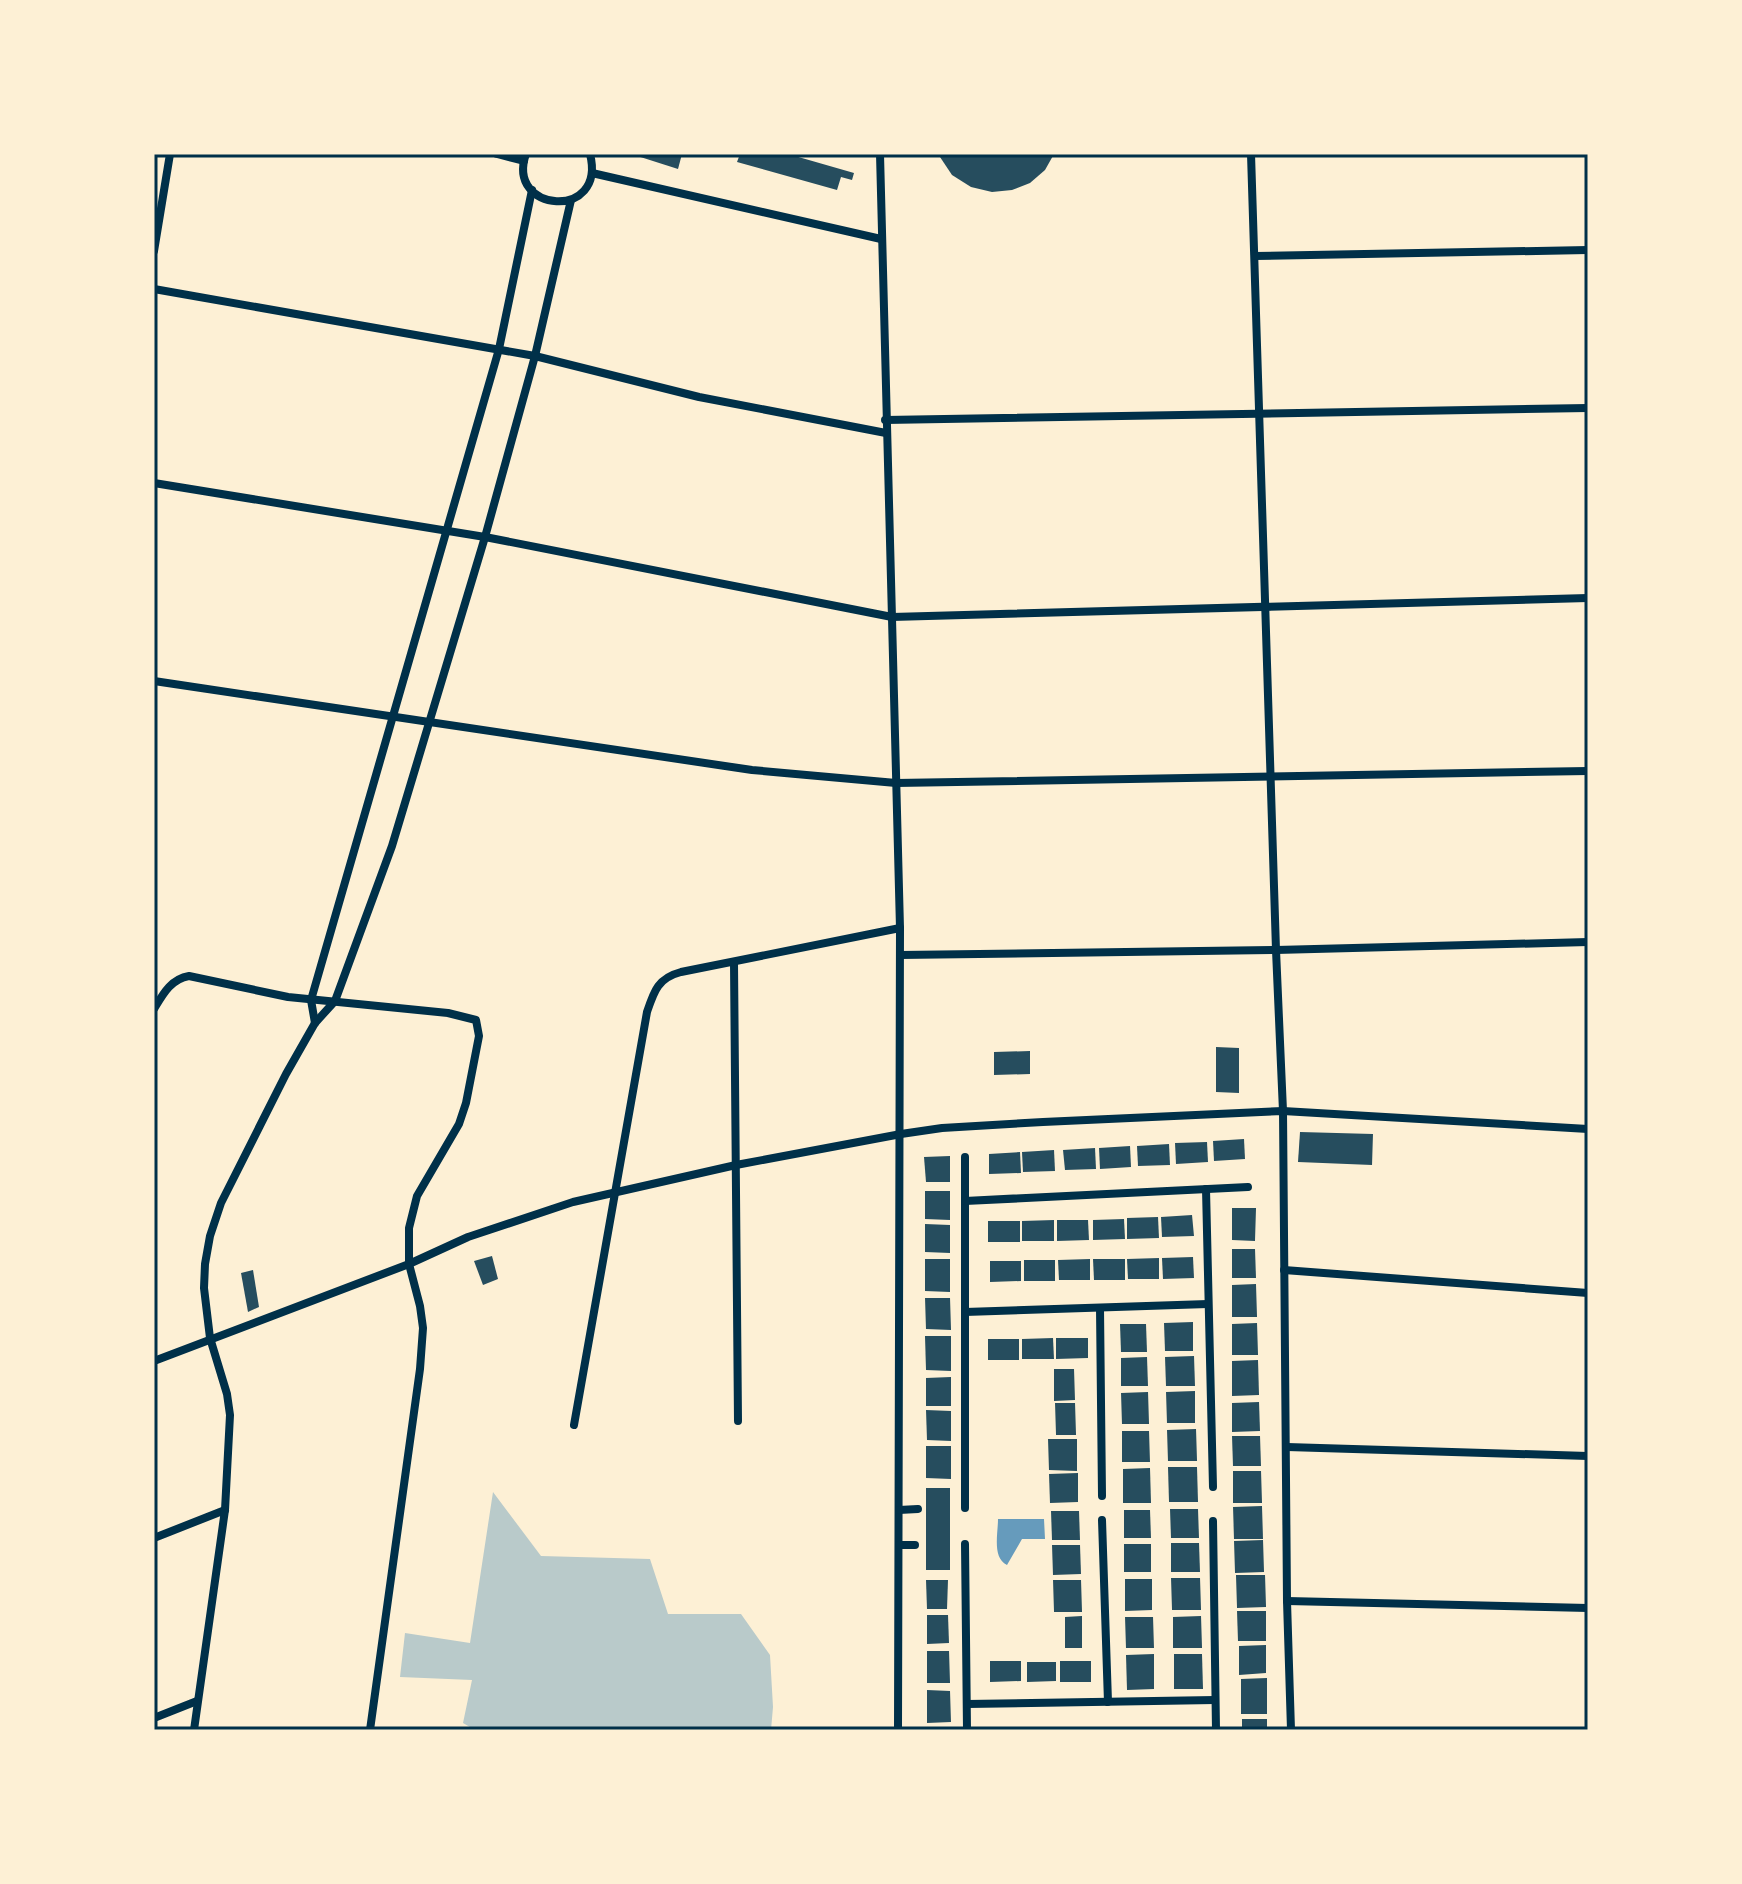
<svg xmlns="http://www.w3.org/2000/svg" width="1742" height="1884" font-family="'Roboto Serif',serif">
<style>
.green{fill:#b9caca}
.water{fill:#669bbc}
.building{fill:#264d5e}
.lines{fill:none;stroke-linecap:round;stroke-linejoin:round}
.minor{stroke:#003049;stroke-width:8}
.neatline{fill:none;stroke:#003049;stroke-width:3}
</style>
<rect width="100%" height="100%" fill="#fdf0d5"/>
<polygon class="green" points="493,1492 541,1556 650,1559 668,1614 741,1614 770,1655 773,1707 771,1730 475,1730 463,1723 472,1680 400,1677 405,1633 470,1643"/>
<path class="water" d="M998,1519h46l1,20h-23l-15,26c-15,-7 -9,-31 -9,-46z"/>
<g class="building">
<polygon points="631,154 682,154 678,169"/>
<polygon points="740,154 788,154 854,173 852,180 841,177 837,190 737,162"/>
<polygon points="938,154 1054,154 1045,170 1030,183 1012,190 992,192 971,187 952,175"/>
<polygon points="1216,1047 1239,1048 1239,1093 1216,1092"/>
<polygon points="1030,1051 1030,1074 994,1075 994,1052"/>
<polygon points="1300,1132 1373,1134 1372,1165 1298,1162"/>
<polygon points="1244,1139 1245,1159 1214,1161 1213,1141"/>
<polygon points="1207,1142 1208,1162 1176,1164 1175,1143"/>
<polygon points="1169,1144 1170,1165 1138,1166 1137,1146"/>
<polygon points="1130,1146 1131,1167 1100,1169 1099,1148"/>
<polygon points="1095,1148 1096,1169 1065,1170 1063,1150"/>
<polygon points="1054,1150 1055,1171 1023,1172 1022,1152"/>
<polygon points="1020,1152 1021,1173 989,1174 989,1154"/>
<polygon points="950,1156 950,1182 926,1182 924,1157"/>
<polygon points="925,1191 950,1191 950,1220 925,1219"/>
<polygon points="1232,1208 1256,1208 1255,1241 1232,1240"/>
<polygon points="1192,1215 1194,1236 1162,1237 1161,1217"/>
<polygon points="1158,1217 1159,1238 1127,1239 1127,1218"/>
<polygon points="1124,1219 1125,1239 1093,1240 1093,1220"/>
<polygon points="1054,1220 1054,1241 1022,1241 1022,1221"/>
<polygon points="1057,1220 1088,1220 1089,1240 1057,1241"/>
<rect x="988" y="1221" width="32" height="21"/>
<polygon points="925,1224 950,1225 950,1253 925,1252"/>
<polygon points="1232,1249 1255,1249 1256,1278 1232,1278"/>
<polygon points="492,1256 498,1279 483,1285 474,1261"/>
<polygon points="1193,1257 1194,1278 1163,1279 1162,1258"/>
<polygon points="1159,1258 1159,1279 1128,1279 1127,1259"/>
<polygon points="925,1259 950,1259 950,1292 925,1291"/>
<polygon points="1090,1259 1090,1280 1059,1280 1058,1260"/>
<polygon points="1093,1259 1125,1259 1125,1280 1094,1280"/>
<rect x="1024" y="1260" width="31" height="21"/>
<polygon points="990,1261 1021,1261 1021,1281 990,1282"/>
<polygon points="253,1270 259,1307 248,1312 241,1273"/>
<polygon points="1256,1284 1257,1317 1232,1317 1232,1285"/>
<polygon points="925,1298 950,1298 951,1330 926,1329"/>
<polygon points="1193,1322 1193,1351 1165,1351 1164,1323"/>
<polygon points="1257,1323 1258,1355 1232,1355 1232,1324"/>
<polygon points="1120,1324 1146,1324 1147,1352 1121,1352"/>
<polygon points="925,1336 951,1336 951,1371 926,1370"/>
<polygon points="1053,1338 1054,1359 1022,1359 1022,1339"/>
<polygon points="1056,1338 1088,1338 1088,1358 1056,1359"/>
<rect x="988" y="1339" width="31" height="21"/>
<polygon points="1194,1356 1195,1386 1166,1386 1165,1357"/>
<polygon points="1147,1357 1148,1386 1121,1386 1121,1358"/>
<polygon points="1258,1360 1259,1395 1232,1396 1232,1361"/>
<polygon points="1054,1369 1074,1369 1075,1400 1054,1401"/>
<polygon points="951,1377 951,1406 926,1406 926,1378"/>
<polygon points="1195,1391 1195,1423 1167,1423 1166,1392"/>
<polygon points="1148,1392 1149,1424 1122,1424 1121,1393"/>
<polygon points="1259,1402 1260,1431 1232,1432 1232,1403"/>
<polygon points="1055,1403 1075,1403 1076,1435 1056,1435"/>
<polygon points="926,1410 951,1411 951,1441 927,1440"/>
<polygon points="1196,1429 1197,1461 1168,1461 1167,1430"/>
<polygon points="1122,1431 1149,1431 1150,1462 1122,1462"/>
<polygon points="1232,1436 1260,1436 1261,1466 1233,1466"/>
<polygon points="1048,1439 1077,1439 1077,1471 1049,1470"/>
<polygon points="926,1446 951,1446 951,1479 926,1478"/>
<polygon points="1168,1467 1197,1467 1198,1502 1169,1502"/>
<polygon points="1150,1468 1151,1503 1123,1503 1123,1469"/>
<polygon points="1233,1471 1261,1471 1262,1503 1233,1503"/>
<polygon points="1078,1473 1078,1502 1050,1503 1049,1474"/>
<rect x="926" y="1488" width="24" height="82"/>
<polygon points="1262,1506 1263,1539 1234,1539 1233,1507"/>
<polygon points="1170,1509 1198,1509 1199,1538 1171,1538"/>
<polygon points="1124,1510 1150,1510 1151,1538 1124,1538"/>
<polygon points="1051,1511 1079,1511 1080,1540 1052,1540"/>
<polygon points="1263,1540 1264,1572 1235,1573 1234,1541"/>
<polygon points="1171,1543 1199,1543 1200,1572 1171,1572"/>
<rect x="1124" y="1544" width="27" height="28"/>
<polygon points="1052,1545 1080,1545 1081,1574 1053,1575"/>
<polygon points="1236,1575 1265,1575 1266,1607 1237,1608"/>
<polygon points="1171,1578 1200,1578 1201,1610 1172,1610"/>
<polygon points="1125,1579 1152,1579 1152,1610 1125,1611"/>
<polygon points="926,1580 948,1580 947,1609 927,1609"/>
<polygon points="1053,1580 1081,1580 1082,1612 1054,1612"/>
<polygon points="1237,1611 1266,1611 1266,1641 1238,1641"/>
<polygon points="927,1615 948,1615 949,1643 927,1644"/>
<polygon points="1082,1616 1082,1648 1065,1648 1065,1617"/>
<polygon points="1201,1616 1202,1648 1173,1648 1173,1617"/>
<polygon points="1125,1617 1153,1617 1154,1648 1126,1648"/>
<polygon points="1266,1645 1266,1673 1239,1675 1239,1646"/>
<polygon points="927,1651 949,1651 950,1683 927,1683"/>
<polygon points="1154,1654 1154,1689 1127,1690 1126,1655"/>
<polygon points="1174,1654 1202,1654 1203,1689 1174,1689"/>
<polygon points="990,1661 1021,1661 1021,1681 990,1682"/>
<rect x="1060" y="1661" width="31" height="21"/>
<polygon points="1027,1662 1056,1662 1056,1681 1027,1682"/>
<polygon points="1267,1678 1267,1714 1241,1714 1241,1679"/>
<polygon points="927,1690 950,1691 951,1722 927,1723"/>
<rect x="1242" y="1719" width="25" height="11"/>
</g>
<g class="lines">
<g class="minor">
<polyline points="497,154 524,161"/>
<path d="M526,154c-21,59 81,67 64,0"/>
<polyline points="880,154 900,928 898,1730"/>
<polyline points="1251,154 1276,950 1283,1111 1287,1601 1291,1730"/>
<polyline points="592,173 881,239"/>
<polyline points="154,251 170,154"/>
<polyline points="1255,256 1588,250"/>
<polyline points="154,289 535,356 699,397 886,433"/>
<polyline points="885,420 1588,408"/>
<polyline points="154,483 485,537 892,617 1588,598"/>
<polyline points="154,681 752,770 896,783 1588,771"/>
<polyline points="900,955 1276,950 1588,942"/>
<polyline points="734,963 738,1421"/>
<path d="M154,1009c9,-15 17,-30 35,-33l99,21 160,16 28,7 3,16 -13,67 -7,21 -42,72 -8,32v36l11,42 3,22 -3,41 -50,361"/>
<polyline points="315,1023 311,1000 499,349 532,190"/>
<polyline points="965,1157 965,1508"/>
<polyline points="1206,1189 1213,1487"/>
<polyline points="965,1201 1248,1187"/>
<polyline points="1284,1270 1588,1293"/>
<polyline points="1100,1308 1102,1496"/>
<polyline points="965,1312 1208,1304"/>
<polyline points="154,1361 409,1264 468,1237 573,1202 736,1165 901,1134 942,1128 1043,1122 1283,1111 1588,1129"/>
<path d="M574,1425l73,-413c7,-21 11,-34 34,-40l219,-44"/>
<polyline points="1287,1447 1588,1456"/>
<polyline points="899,1510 918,1509"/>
<polyline points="1102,1520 1108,1702"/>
<polyline points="1213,1521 1216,1730"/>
<polyline points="154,1538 225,1510"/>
<polyline points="965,1544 967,1730"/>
<polyline points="899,1545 915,1545"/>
<polyline points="1287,1601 1588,1608"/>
<polyline points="967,1704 1215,1700"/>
<polyline points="154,1718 197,1701"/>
<polyline points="194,1730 225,1510 230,1415 227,1394 210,1338 204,1288 205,1264 210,1236 221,1203 286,1074 315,1023 335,1001 392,846 485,537 535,356 571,200"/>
</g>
</g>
<rect width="1742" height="1884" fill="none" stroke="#fdf0d5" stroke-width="312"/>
<rect x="156" y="156" width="1430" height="1572" class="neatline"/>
</svg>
